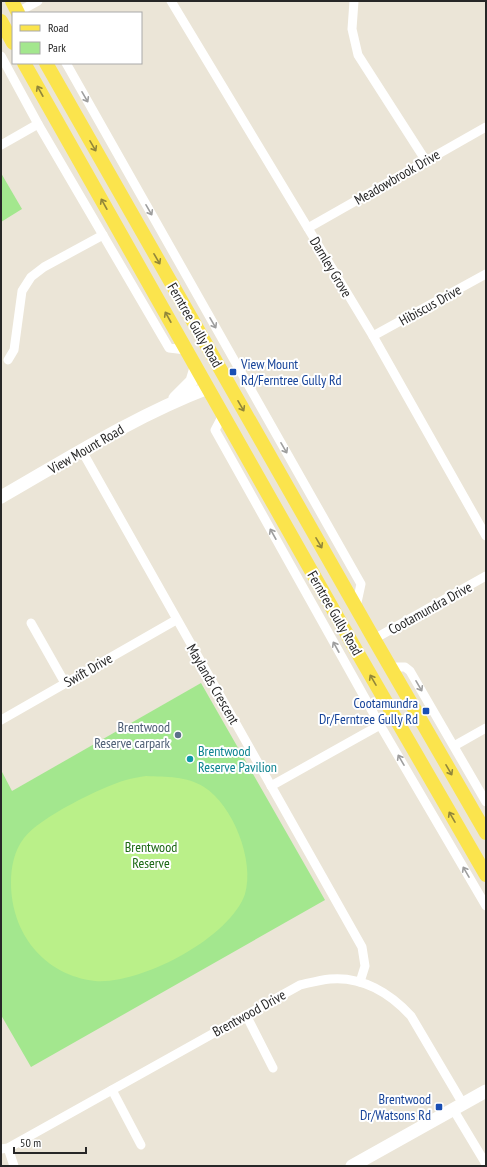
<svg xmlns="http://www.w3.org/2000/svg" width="487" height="1167" font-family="'PT Sans Narrow',sans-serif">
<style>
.green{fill:#a3e78e}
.pitch{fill:#baf089}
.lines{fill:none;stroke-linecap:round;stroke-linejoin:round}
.street{stroke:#fff;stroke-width:9}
.secondary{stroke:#fff;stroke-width:13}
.primary{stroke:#fbe44d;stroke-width:14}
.oneway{stroke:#91863a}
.oneway2{stroke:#9e9e9e}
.transit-dot{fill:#1a4fb4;stroke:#fff;stroke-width:1.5}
.service-dot{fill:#5c6f8a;stroke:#fff;stroke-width:1.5}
.culture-dot{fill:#0f9aa8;stroke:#fff;stroke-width:1.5}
.labels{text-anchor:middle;stroke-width:4;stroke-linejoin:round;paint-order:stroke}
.street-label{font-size:14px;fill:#272727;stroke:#fff}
.transit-label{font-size:14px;fill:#164399;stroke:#fff;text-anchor:end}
.service-label{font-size:14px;fill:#4e5e75;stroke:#fff;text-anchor:end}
.culture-label{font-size:14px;fill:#0d838f;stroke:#fff;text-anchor:start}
.park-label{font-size:14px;fill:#1c6814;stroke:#fff}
</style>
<rect width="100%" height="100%" fill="#ebe5d7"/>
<g class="green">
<polygon points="1,173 22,209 1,222"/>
<polygon points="201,683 325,900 31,1067 1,1015 1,770 12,791"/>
</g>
<path class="pitch" d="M146,776c20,1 41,0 58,11 29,18 51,74 41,107 -15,44 -105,91 -150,87 -51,-6 -84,-48 -84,-98 0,-16 3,-32 13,-45 15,-20 77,-51 102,-58 6,-2 14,-3 20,-4z"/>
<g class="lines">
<g class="street">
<polyline points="171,1 373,336 486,536"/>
<polyline points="354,1 352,29 358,55 426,161"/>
<polyline points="18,12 38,1"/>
<polyline points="1,56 38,124 169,348 186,350"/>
<polyline points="66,63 361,584 356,607"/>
<polyline points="1,145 38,124"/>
<polyline points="308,228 486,127"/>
<polyline points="373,336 486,274"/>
<polyline points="8,360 14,350 22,291 31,277 44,267 103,235"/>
<polyline points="223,415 215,430 380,725 486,906"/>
<polyline points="82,451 362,947 365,966 360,982"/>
<polyline points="31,623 65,683"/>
<polyline points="374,639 486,576"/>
<polyline points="390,667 405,667 410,671 486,802"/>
<polyline points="1,720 176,620"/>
<polyline points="454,746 486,728"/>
<polyline points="271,786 380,725"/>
<polyline points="246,1015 273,1068"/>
<polyline points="112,1090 141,1145"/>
<polyline points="453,1109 486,1164"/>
<polyline points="8,1148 14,1166"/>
<path d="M1,1149l7,-1 292,-163c9,-2 20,-5 30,-6 32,-3 60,14 81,37l52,88"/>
</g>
<g class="secondary">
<polyline points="175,398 192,381 196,368"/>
<path d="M1,497c68,-39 134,-81 207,-109"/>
<polyline points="352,1166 486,1091"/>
</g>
<g class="primary">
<polyline points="12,1 18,13"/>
<polyline points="1,21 13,43"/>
<polyline points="24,63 356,650 486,875"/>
<polyline points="46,63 374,639 486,833"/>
</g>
</g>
<defs><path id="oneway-shaft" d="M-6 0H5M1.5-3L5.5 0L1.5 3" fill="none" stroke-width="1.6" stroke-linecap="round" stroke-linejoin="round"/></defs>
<g class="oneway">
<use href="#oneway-shaft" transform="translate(40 91) rotate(-119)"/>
<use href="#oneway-shaft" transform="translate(93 146) rotate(60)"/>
<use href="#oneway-shaft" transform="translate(104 204) rotate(-119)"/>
<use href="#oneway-shaft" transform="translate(157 259) rotate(60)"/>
<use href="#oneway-shaft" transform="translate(168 317) rotate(-119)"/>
<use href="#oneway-shaft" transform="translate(241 406) rotate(60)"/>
<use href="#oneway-shaft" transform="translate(319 543) rotate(60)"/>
<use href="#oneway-shaft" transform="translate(373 680) rotate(-120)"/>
<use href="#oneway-shaft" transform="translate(449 770) rotate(60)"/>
<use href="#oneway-shaft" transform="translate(452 817) rotate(-120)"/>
</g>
<g class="oneway2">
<use href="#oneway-shaft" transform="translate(85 97) rotate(60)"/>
<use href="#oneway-shaft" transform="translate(149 210) rotate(60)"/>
<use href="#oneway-shaft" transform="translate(213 323) rotate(60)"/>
<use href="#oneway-shaft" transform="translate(284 448) rotate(60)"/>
<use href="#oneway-shaft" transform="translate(273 534) rotate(-119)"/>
<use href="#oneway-shaft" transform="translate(336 647) rotate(-119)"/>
<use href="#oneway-shaft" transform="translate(419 686) rotate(60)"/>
<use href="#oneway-shaft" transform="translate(401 760) rotate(-120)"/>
<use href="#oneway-shaft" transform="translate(466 872) rotate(-120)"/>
</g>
<g class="transit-dot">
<rect x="229" y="368" width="8" height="8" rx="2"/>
<rect x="422" y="707" width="8" height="8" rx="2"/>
<rect x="435" y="1103" width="8" height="8" rx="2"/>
</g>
<circle class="service-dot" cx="178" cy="735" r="4"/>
<circle class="culture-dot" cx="190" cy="759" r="4"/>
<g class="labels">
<g class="street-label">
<text transform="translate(397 177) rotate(-30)" y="5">Meadowbrook Drive</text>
<text transform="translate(331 267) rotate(59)" y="5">Darnley Grove</text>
<text transform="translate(430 305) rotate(-29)" y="5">Hibiscus Drive</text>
<text transform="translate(195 325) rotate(60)" y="5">Ferntree Gully Road</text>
<text transform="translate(86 449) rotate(-30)" y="5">View Mount Road</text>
<text transform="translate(430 608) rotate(-29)" y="5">Cootamundra Drive</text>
<text transform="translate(335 613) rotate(60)" y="5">Ferntree Gully Road</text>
<text transform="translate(88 670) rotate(-30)" y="5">Swift Drive</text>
<text transform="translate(213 684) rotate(60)" y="5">Maylands Crescent</text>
<text transform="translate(249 1013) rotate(-29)" y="5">Brentwood Drive</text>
</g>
<g class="transit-label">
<text x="241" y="369" text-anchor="start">View Mount<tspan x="241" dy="16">Rd/Ferntree Gully Rd</tspan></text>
<text x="418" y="708">Cootamundra<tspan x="418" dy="16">Dr/Ferntree Gully Rd</tspan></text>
<text x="431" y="1104">Brentwood<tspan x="431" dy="16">Dr/Watsons Rd</tspan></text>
</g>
<g class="service-label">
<text x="170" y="732">Brentwood<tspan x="170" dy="16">Reserve carpark</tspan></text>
</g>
<g class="culture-label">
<text x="198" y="756">Brentwood<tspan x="198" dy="16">Reserve Pavilion</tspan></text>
</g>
<g class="park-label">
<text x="151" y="852">Brentwood<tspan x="151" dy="16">Reserve</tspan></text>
</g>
</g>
<rect width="487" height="1167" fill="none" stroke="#272727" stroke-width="4"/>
<rect x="12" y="12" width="130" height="52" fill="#ffffff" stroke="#a9a9a9"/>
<rect x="20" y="25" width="20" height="6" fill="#fbe44d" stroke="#a9a9a9"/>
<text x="48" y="32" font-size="12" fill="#272727">Road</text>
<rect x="20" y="42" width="20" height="12" fill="#a3e78e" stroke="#a9a9a9"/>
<text x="48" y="52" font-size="12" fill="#272727">Park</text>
<path d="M14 1147v6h72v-6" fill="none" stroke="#272727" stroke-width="2"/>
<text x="20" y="1147" font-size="12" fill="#272727" stroke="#ffffff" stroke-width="3" paint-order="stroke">50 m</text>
</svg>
